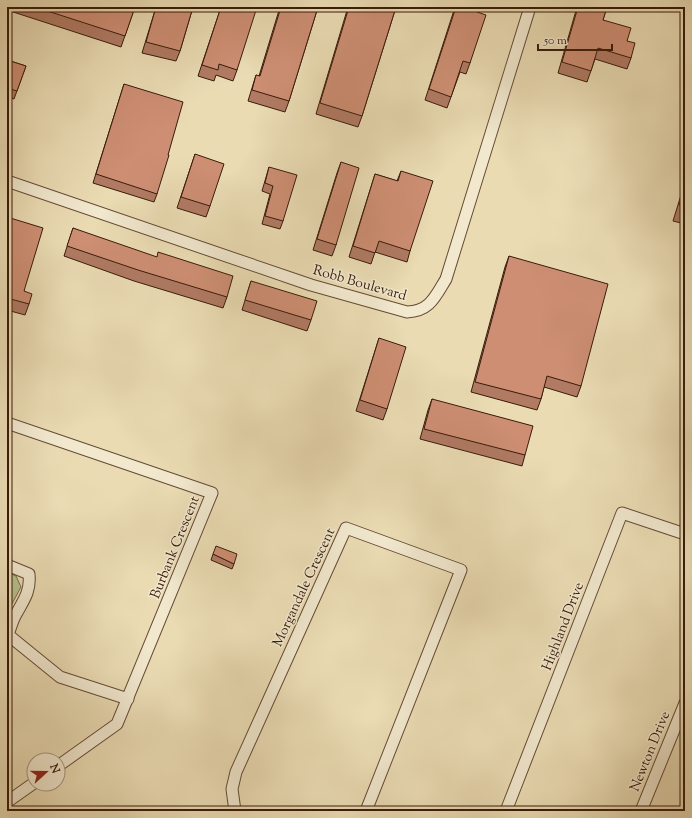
<svg xmlns="http://www.w3.org/2000/svg" width="692" height="818" font-family="'Sorts Mill Goudy',serif">
<style>
.green{fill:#b7c08c;stroke:#786e4c}
.lines{fill:none;stroke-linecap:round;stroke-linejoin:round}
.minor-casing{stroke:#654b35;stroke-width:13}
.minor{stroke:#f1e8ce;stroke-width:11}
.wall{fill:#b07a63;stroke:#391b0b}
.building{fill:#cd8e73;stroke:#391b0b}
.labels{text-anchor:middle;stroke-width:3;stroke-linejoin:round;paint-order:stroke}
.street-label{font-size:14px;fill:#391b0b;stroke:#f1e8ce}
</style>
<rect width="100%" height="100%" fill="#eadbb3"/>
<filter id="stains"><feTurbulence type="fractalNoise" baseFrequency=".005" numOctaves="4"/><feColorMatrix values="0 0 0 0 .2 0 0 0 0 .09 0 0 0 0 .02 0 0 0 .5 -.17"/></filter>
<radialGradient id="worn" r=".72"><stop offset=".6" stop-color="#630" stop-opacity="0"/><stop offset="1" stop-color="#630" stop-opacity=".3"/></radialGradient>
<polygon class="green" points="7,572 16,576 21,587 7,613"/>
<g class="lines">
<defs>
<g id="minor">
<path d="M7,181l304,104 96,27c23,-1 28,-15 39,-33l84,-272"/>
<polyline points="7,423 212,493 117,724 58,766"/>
<path d="M7,565l22,9c2,18 -6,27 -14,42 -3,6 -5,13 -7,19"/>
<polyline points="7,634 60,677 128,699"/>
<polyline points="7,802 34,783"/>
<polyline points="235,811 232,789 236,772 346,528 461,570 366,811"/>
<polyline points="506,811 622,513 685,534"/>
<polyline points="641,811 685,703"/>
</g>
</defs>
<use href="#minor" class="minor-casing"/>
<use href="#minor" class="minor"/>
</g>
<g class="wall">
<polygon points="7,7 135,7 121,47 7,10"/>
<polygon points="156,7 193,7 180,51 176,61 142,53"/>
<polygon points="221,7 237,70 233,81 216,75 214,81 198,76"/>
<polygon points="280,7 318,7 289,101 285,112 248,101 256,75 259,76"/>
<polygon points="348,7 396,7 362,116 358,127 316,114"/>
<polygon points="455,7 478,7 477,12 470,63 466,74 460,72 447,108 425,100"/>
<polygon points="577,7 607,7 603,20 627,41 631,58 627,69 595,59 587,82 558,73"/>
<polygon points="7,60 26,66 14,99 7,97"/>
<polygon points="124,84 157,194 154,202 93,183"/>
<polygon points="195,154 210,206 206,217 177,208"/>
<polygon points="341,162 336,245 332,256 313,250 337,173"/>
<polygon points="269,167 283,221 280,229 262,224 270,194 262,191"/>
<polygon points="401,171 410,251 407,262 375,252 371,264 349,257 375,174 397,181"/>
<polygon points="685,182 685,224 673,221"/>
<polygon points="7,217 24,291 29,304 25,315 7,310"/>
<polygon points="73,228 227,297 223,308 134,281 64,256"/>
<polygon points="509,256 581,386 577,397 544,387 541,399 537,410 471,392 505,267"/>
<polygon points="251,281 311,320 307,331 242,310"/>
<polygon points="379,338 387,409 383,420 356,411"/>
<polygon points="432,399 525,455 522,466 420,439 428,410"/>
<polygon points="213,554 234,564 232,569 211,560"/>
</g>
<g class="building">
<polygon points="35,7 135,7 125,36"/>
<polygon points="156,7 193,7 180,51 146,42"/>
<polygon points="221,7 257,7 237,70 219,64 218,70 202,65"/>
<polygon points="281,7 318,7 289,101 252,90 256,75 260,76"/>
<polygon points="349,7 396,7 362,116 320,103"/>
<polygon points="456,7 478,7 477,12 486,15 470,63 463,61 451,97 429,89"/>
<polygon points="578,7 607,7 603,20 631,28 627,41 635,43 631,58 598,48 591,71 562,62"/>
<polygon points="7,60 26,66 17,91 7,88"/>
<polygon points="124,84 183,102 168,155 169,155 157,194 96,174"/>
<polygon points="195,154 224,164 210,206 181,197"/>
<polygon points="341,162 359,168 336,245 317,239"/>
<polygon points="269,167 297,175 283,221 265,216 273,186 265,183"/>
<polygon points="401,171 433,181 410,251 379,241 375,253 353,246 375,174 398,181"/>
<polygon points="685,185 685,207 679,205"/>
<polygon points="7,217 43,228 24,291 32,294 29,304 7,298"/>
<polygon points="73,228 157,257 158,252 233,276 227,297 138,270 67,246"/>
<polygon points="509,256 608,284 581,386 547,376 541,399 475,382"/>
<polygon points="251,281 317,301 311,320 245,300"/>
<polygon points="379,338 406,347 387,409 360,400"/>
<polygon points="432,399 533,426 525,455 424,429"/>
<polygon points="216,546 237,554 234,564 213,554"/>
</g>
<g class="labels">
<g class="street-label">
<text transform="translate(360 282) rotate(16)" y="5">Robb Boulevard</text>
<text transform="translate(174 547) rotate(-68)" y="5">Burbank Crescent</text>
<text transform="translate(303 587) rotate(-65)" y="5">Morgandale Crescent</text>
<text transform="translate(562 626) rotate(-69)" y="5">Highland Drive</text>
<text transform="translate(649 751) rotate(-68)" y="5">Newton Drive</text>
</g>
</g>
<rect width="692" height="818" fill="none" stroke="#eadbb3" stroke-width="24"/>
<rect x="8" y="8" width="676" height="802" fill="none" stroke="#391b0b" stroke-width="2"/>
<rect x="12" y="12" width="668" height="794" fill="none" stroke="#391b0b"/>
<g transform="translate(46 772) rotate(69)"><circle r="19" fill="#f1e8ce" stroke="#a79680"/>
<path d="M0-3L7 15L0 10L-7 15Z" fill="#8f2418"/>
<text y="-6" font-size="11" font-weight="bold" text-anchor="middle" fill="#391b0b">N</text>
</g>
<path d="M538 44v6h74v-6" fill="none" stroke="#391b0b" stroke-width="2"/>
<text x="544" y="44" font-size="12" fill="#391b0b" stroke="#f1e8ce" stroke-width="3" paint-order="stroke">50 m</text>
<rect width="100%" height="100%" filter="url(#stains)"/>
<rect width="100%" height="100%" fill="url(#worn)"/>
</svg>
